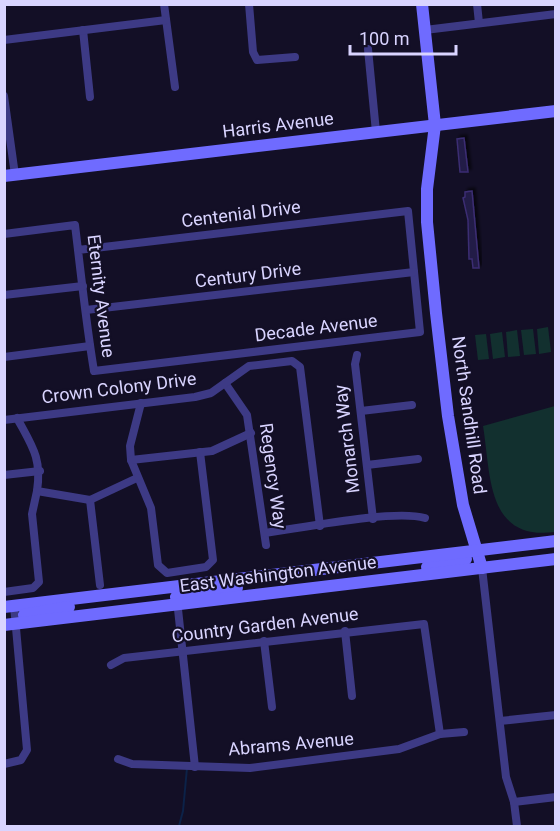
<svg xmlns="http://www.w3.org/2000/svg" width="560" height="831" font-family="Roboto,sans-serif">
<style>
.green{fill:#12302f}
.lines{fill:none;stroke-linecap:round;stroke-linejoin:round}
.stream{stroke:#0c2248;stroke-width:2}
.building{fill:#241b47;stroke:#3b2d73;stroke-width:1.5;filter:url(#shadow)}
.street{stroke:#3d3a85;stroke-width:8}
.secondary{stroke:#6f6bff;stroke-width:12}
.labels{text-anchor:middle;stroke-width:4.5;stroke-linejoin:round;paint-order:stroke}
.street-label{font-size:18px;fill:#d9d4ff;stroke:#130f26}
</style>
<defs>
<filter id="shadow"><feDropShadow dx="3" dy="-3" stdDeviation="1.5" flood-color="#0009"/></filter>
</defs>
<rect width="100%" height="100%" fill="#130f26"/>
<g class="green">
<polygon points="548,327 551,352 539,354 537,329"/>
<polygon points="533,329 536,354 524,355 521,330"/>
<polygon points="517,330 520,356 508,357 506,332"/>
<polygon points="502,332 505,357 493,359 490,334"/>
<polygon points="486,334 489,359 478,360 475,335"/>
<path d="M555,406v126c-69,9 -64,-57 -72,-106z"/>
</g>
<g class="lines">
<polyline class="stream" points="179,826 183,811 187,768"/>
</g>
<g class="building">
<polygon points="464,138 468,172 460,172 457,139"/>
<polygon points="472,191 479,268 473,268 472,259 469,259 468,220 463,198 465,197 465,192"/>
</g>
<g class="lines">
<g class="street">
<polyline points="164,4 175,87"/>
<polyline points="249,4 253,52 257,60 295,57"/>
<polyline points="477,4 479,23"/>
<polyline points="83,30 90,97"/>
<polyline points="425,30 556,14"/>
<polyline points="4,40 166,20"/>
<polyline points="368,49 376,132"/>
<polyline points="4,96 15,175"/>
<path d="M4,234l71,-9c6,49 11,98 19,146l326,-39 -12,-121 -330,39"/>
<polyline points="4,295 83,286"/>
<polyline points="86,310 414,272"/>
<polyline points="357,355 355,364 373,519"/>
<polyline points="4,357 90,346"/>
<polyline points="225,383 247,415 266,545"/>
<polyline points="141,403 130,446 131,460 151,508 158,565 167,573 206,567 213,560 200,452"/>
<polyline points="361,411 412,405"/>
<path d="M17,418c15,28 25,40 20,73l53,9 47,-22"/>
<polyline points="4,420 195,397 211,393 249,366 292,361 300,367 320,526"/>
<polyline points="131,460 212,451 251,433"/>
<polyline points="367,465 418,459"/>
<polyline points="4,475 40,471"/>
<polyline points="90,500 100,585"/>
<path d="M265,533c36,-5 129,-24 160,-15"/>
<polyline points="482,568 506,777 514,802 517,826"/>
<polyline points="4,592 33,588 39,582 32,514 37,491"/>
<polyline points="177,600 195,767"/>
<polyline points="345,631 352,696"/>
<polyline points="264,641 272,707"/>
<polyline points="111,665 124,658 424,624 440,734"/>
<polyline points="500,721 556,715"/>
<polyline points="118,759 132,764 250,768 399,749 440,734 464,732"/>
<polyline points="4,764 21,760 27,750 14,606"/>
<polyline points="514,802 556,797"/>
</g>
<g class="secondary">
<polyline points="422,4 435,125 427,189 427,222 436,313 448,416 463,505 482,568"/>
<polyline points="4,176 556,111"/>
<polyline points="427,567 466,559"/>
<polyline points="176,597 237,588"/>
<polyline points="4,607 556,541"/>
<polyline points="24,615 69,607"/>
<polyline points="4,625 556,559"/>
</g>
</g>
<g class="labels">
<g class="street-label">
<text transform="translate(278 125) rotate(-7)" y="6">Harris Avenue</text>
<text transform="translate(241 214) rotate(-7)" y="6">Centenial Drive</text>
<text transform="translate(248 275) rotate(-7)" y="6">Century Drive</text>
<text transform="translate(101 296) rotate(83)" y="6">Eternity Avenue</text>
<text transform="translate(316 328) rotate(-7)" y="6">Decade Avenue</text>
<text transform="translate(119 388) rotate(-7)" y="6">Crown Colony Drive</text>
<text transform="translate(469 415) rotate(82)" y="6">North Sandhill Road</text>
<text transform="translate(347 439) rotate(-97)" y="6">Monarch Way</text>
<text transform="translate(273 476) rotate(82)" y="6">Regency Way</text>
<text transform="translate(278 574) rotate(-7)" y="6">East Washington Avenue</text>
<text transform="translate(265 625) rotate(-7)" y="6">Country Garden Avenue</text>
<text transform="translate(291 744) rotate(-5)" y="6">Abrams Avenue</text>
</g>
</g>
<rect width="560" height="831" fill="none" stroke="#d9d4ff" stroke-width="12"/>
<path d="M350 45v9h106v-9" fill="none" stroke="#d9d4ff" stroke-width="3"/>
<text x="359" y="45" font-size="18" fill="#d9d4ff" stroke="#130f26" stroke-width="4.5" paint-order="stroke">100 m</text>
</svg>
